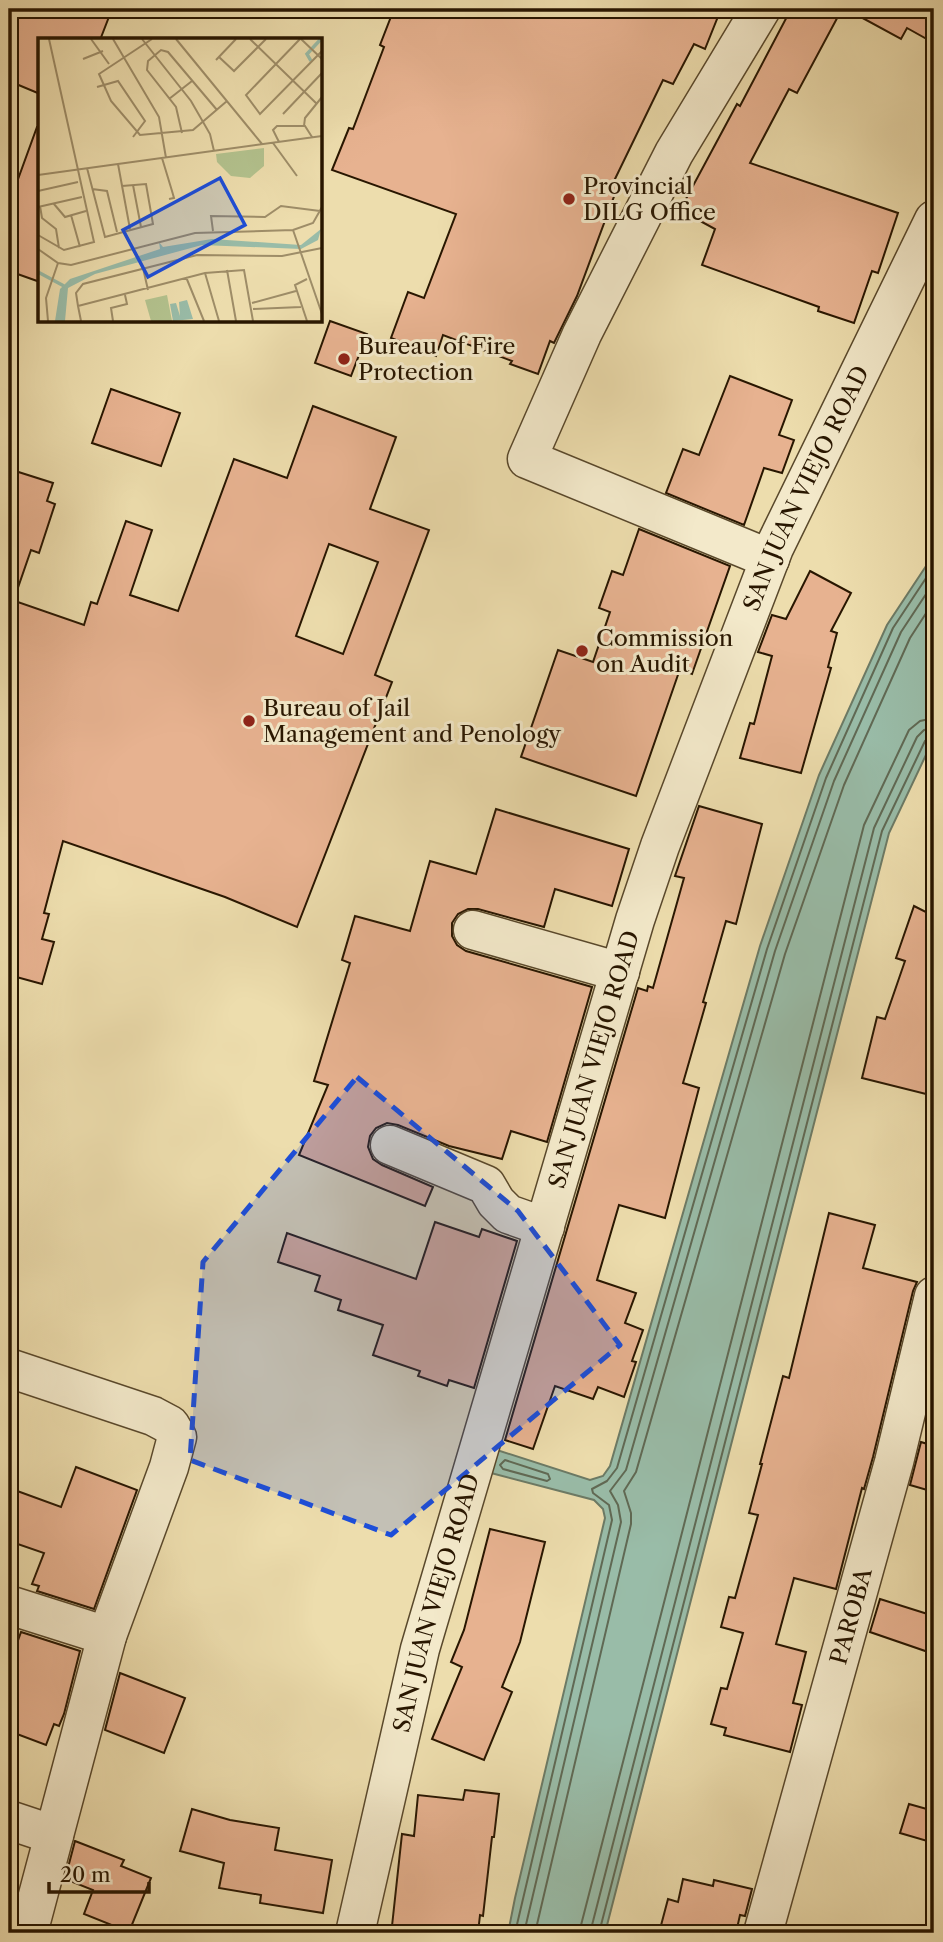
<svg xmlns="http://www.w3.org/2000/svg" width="943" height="1942" font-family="'Libre Caslon Text',serif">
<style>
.water{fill:#99bca8;stroke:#6c7a65;stroke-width:2}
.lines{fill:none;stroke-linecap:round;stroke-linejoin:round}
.shore{stroke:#606954;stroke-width:2}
.building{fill:#e7b290;stroke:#281600;stroke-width:2;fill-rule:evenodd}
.minor-casing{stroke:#59482b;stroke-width:41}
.minor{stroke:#f3e9ca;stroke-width:38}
.marked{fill:#1d4ed8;fill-opacity:0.2;stroke:#1d4ed8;stroke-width:5;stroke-dasharray:14 9;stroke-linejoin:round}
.poi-dot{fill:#8f2418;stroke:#f3e9ca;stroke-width:2.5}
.labels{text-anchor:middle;stroke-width:6;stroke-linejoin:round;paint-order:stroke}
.poi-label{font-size:23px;fill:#281600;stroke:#f3e9ca;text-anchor:start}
.street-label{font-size:23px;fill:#281600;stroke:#f3e9ca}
.inset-river{fill:none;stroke:#99bca8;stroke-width:3.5}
.inset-road{fill:none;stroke:#9e8d68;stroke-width:2}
.view{fill:#1d4ed8;fill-opacity:0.15;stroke:#1d4ed8;stroke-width:3.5}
.inset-edge{fill:none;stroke:#281600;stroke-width:3.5}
</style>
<rect width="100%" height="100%" fill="#edddad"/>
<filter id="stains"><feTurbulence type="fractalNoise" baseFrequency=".00286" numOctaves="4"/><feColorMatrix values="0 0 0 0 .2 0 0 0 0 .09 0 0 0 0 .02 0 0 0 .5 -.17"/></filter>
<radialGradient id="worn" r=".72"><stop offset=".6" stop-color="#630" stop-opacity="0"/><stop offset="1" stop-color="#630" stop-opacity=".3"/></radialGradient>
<polygon class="water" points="934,554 934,738 889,833 605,1933 508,1933 515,1898 605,1518 603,1509 594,1500 491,1473 497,1450 590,1480 603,1476 610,1466 760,946 819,775 887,625"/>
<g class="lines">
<g class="shore">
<polygon points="505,1460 548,1474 550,1479 547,1481 503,1469 500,1465"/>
<polyline points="515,1933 612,1520 609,1505 593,1493 592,1489 607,1481 617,1468 767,949 826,778 893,628 934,566"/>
<polyline points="524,1933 621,1522 618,1505 610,1491 626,1470 775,951 834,781 901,632 934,582"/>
<polyline points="535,1933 631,1524 631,1513 624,1491 636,1472 785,954 844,785 910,638 934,601"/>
<polyline points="579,1933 864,825 909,730 920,721 934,718"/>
<polyline points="590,1933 874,828 917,737 924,730 934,728"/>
<polyline points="599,1933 882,831 925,741 934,737"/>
</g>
</g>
<g class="building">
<polygon points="9,9 112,9 100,40 40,40 40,94 9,81"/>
<polygon points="394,9 721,9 705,49 694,44 673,84 663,80 614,181 619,183 577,296 554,343 550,341 538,374 510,364 512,361 443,335 436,356 391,338 408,292 424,298 456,214 332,170 349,128 353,129 384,47 380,45"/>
<polygon points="791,9 842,9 797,93 789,89 750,163 898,213 878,273 872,271 854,323 818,311 819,307 702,265 715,229 680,210 737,104 740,106"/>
<polygon points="846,9 934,9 934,43 907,28 901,39"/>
<polygon points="37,127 40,127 40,282 9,271 9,204"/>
<polygon points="330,321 367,334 351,376 315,363"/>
<polygon points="730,376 792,400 779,435 794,440 782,473 764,468 744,525 666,493 683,449 699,455"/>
<polygon points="111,389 180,413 161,466 92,443"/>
<path d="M313,406l83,31 -26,72 59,21 -54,145 17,7 -95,245 -72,-30 -162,-56 -19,72 5,1 -7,25 12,3 -12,42 -33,-9v-356l6,-18 69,24 7,-23 6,2 29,-83 26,9 -22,65 48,16 56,-152 53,19zM329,544l49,18 -35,92 -47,-18z"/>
<polygon points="9,469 53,483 47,501 55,504 39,553 31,550 13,602 9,601"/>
<polygon points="639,529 730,566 692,674 680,669 636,796 521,757 558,650 593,662 610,612 599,608 612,571 623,575"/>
<polygon points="810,571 851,593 831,631 837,633 828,667 831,668 801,773 740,758 750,723 754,724 772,656 758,652 772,615 786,619"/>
<polygon points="699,806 762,824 736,924 726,921 703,1002 706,1003 683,1083 699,1088 665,1218 619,1205 597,1280 636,1293 625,1323 643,1330 632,1361 636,1362 624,1397 598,1387 593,1399 555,1386 533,1449 505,1440 638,988 647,991 648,986 653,988 684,878 675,876"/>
<polygon points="496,809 629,849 612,906 555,889 544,927 478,909 468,909 458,914 452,923 452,936 457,945 466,951 592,987 547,1142 511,1131 502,1159 449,1146 398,1125 387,1123 376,1128 370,1136 368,1147 373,1159 382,1165 433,1187 425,1206 299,1155 328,1085 314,1081 350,963 342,960 355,916 410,931 430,861 476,874"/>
<polygon points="914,906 934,916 934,1096 862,1078 877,1017 885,1019 905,961 896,958"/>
<polygon points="829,1213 875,1225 863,1268 917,1282 913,1291 873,1457 864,1489 862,1488 836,1589 794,1578 776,1644 806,1652 793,1703 802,1705 790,1752 724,1735 726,1728 711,1724 721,1688 727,1689 743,1633 721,1627 729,1597 735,1598 758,1515 749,1513 762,1464 760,1464 783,1376 789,1378"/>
<polygon points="435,1222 479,1237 482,1229 517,1241 474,1388 449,1380 447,1386 418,1376 420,1371 373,1355 383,1325 338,1310 341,1300 315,1291 320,1276 278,1262 287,1233 416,1279"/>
<polygon points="921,1442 934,1446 934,1492 910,1485"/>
<polygon points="76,1467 137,1490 94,1609 37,1591 39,1586 32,1584 44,1553 9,1541 9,1488 61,1507"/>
<polygon points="490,1529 545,1542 520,1642 502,1687 512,1692 484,1760 432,1739 462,1667 451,1662 464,1630"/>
<polygon points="880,1599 934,1616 934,1654 870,1632"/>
<polygon points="21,1632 80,1651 64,1714 59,1726 54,1724 46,1745 9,1731 9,1666"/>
<polygon points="120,1673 185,1698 164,1753 105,1730"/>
<polygon points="465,1790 499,1794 494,1837 492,1837 483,1916 480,1915 478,1933 453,1933 392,1926 402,1834 414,1836 418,1795 463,1800"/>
<polygon points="909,1804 934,1811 934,1843 900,1833"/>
<polygon points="192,1809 230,1820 279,1828 275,1850 332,1860 323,1913 260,1903 261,1895 219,1888 224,1863 180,1851"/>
<polygon points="75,1841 124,1860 121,1866 151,1878 129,1932 84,1914 93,1890 65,1879"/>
<polygon points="683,1879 713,1886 714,1880 752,1889 745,1916 740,1915 736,1933 659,1933 668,1899 678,1902"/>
</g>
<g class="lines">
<defs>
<g id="minor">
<polyline points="761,9 674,153 582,334 527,459 770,559"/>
<polyline points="473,930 620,972"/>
<polyline points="390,1145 486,1185 496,1202 508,1214 545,1227"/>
<polyline points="9,1368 153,1416 170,1425 177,1437 169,1467 107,1636 28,1933"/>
<polyline points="9,1605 107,1636"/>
<polyline points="9,1820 54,1835"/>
<path id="s1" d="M355,1933l65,-284 215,-729 25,-74 114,-298 160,-328"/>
<path id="s2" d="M763,1933l131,-471 40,-166"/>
</g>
</defs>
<use href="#minor" class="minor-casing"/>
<use href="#minor" class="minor"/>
</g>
<path class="marked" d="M357,1077l161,134 102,134 -229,190 -201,-75 13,-198z"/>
<g class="poi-dot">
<circle cx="569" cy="199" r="7"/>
<circle cx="344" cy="359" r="7"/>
<circle cx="582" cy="651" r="7"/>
<circle cx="249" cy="721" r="7"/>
</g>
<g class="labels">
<g class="poi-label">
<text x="583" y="194">Provincial<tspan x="583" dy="26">DILG Office</tspan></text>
<text x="358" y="354">Bureau of Fire<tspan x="358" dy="26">Protection</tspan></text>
<text x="596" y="646">Commission<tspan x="596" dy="26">on Audit</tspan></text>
<text x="263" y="716">Bureau of Jail<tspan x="263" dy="26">Management and Penology</tspan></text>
</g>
<g class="street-label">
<text dy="8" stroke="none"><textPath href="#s1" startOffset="1516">SAN JUAN VIEJO ROAD</textPath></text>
<text dy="8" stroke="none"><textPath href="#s1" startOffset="906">SAN JUAN VIEJO ROAD</textPath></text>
<text dy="8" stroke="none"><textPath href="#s1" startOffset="340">SAN JUAN VIEJO ROAD</textPath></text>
<text dy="8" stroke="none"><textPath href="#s2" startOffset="329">PAROBA</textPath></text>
</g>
</g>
<g transform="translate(38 38)">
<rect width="284" height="284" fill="#edddad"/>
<path d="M226,110v18l-14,12 -19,-2 -14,-14 -1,-8zM129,257l5,26h-21l-6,-21z" fill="#b3c28e"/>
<path d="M283,191l-3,11 -17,9 -99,-4 -107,29 -27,14 -3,33h-10l5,-32 10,-10 90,-30 -1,-7 4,5 49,-8 89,6zM149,262l6,19 -20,2 -3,-17 6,-1 4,13 -1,-14z" fill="#99bca8"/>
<path class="inset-river" d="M273,23l-4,-7 14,-15M0,234l26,14"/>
<path class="inset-road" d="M53,1l18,25M75,1l46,78 7,41M104,1l49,62 19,33 4,17M114,1l-53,35 12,27 29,34 53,-5 34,-29M138,1l86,105M212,1l67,65M262,1l-54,56 14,19 62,-63M263,1l21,20M181,19l15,14 32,-32M45,21l20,-8M178,22l20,-21M59,49l21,-6 27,40 -12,16M131,61l23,-18M245,76l39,-41M266,88l1,-8 17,-21M144,95l-6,-26 -29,-37 1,-9 13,-11 7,2 49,58M241,104l-6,-12 4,-4h28l7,11M235,105l24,33M124,120l10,33 2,7 -5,1M80,126l12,65M49,130l18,69 48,-13 -7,-40 -24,2M0,137l284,-39M95,147l8,42M54,151l15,2 10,41M0,153l40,-9M16,166l11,13 21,-6M2,168l2,12 14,11 3,19M0,169l44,-10M33,177l9,32M255,192l29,84M175,193l-2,-15 54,1 16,-11 39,5M0,197l26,15 30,-8 -45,-203M0,211l20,14 13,2 124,-32 98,-3 20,-7 9,-16M105,230l5,22M189,232l9,51M167,235l14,48M148,239l18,44M214,265l44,-12M40,268l-2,-13 7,-9 114,-29 85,1 40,-8M215,271l48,-2M10,283l-2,-23 12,-35M43,283l-3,-15 127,-33 39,-3 9,51M75,283l-2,-13 16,-4 -2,-9M269,283l-12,-36 12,-6"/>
<path class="view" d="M182,140l25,47 -97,52 -25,-47z"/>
<rect width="284" height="284" class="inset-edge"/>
</g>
<rect width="943" height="1942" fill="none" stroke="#edddad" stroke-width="35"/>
<rect x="10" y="10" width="922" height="1921" fill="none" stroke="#281600" stroke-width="3.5"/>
<rect x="18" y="18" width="908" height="1907" fill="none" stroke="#281600" stroke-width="2"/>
<path d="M49 1882v10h100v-10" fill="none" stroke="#281600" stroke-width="3.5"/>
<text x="60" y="1882" font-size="21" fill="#281600" stroke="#f3e9ca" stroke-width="5" paint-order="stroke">20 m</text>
<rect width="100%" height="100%" filter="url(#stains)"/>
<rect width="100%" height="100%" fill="url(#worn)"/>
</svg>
